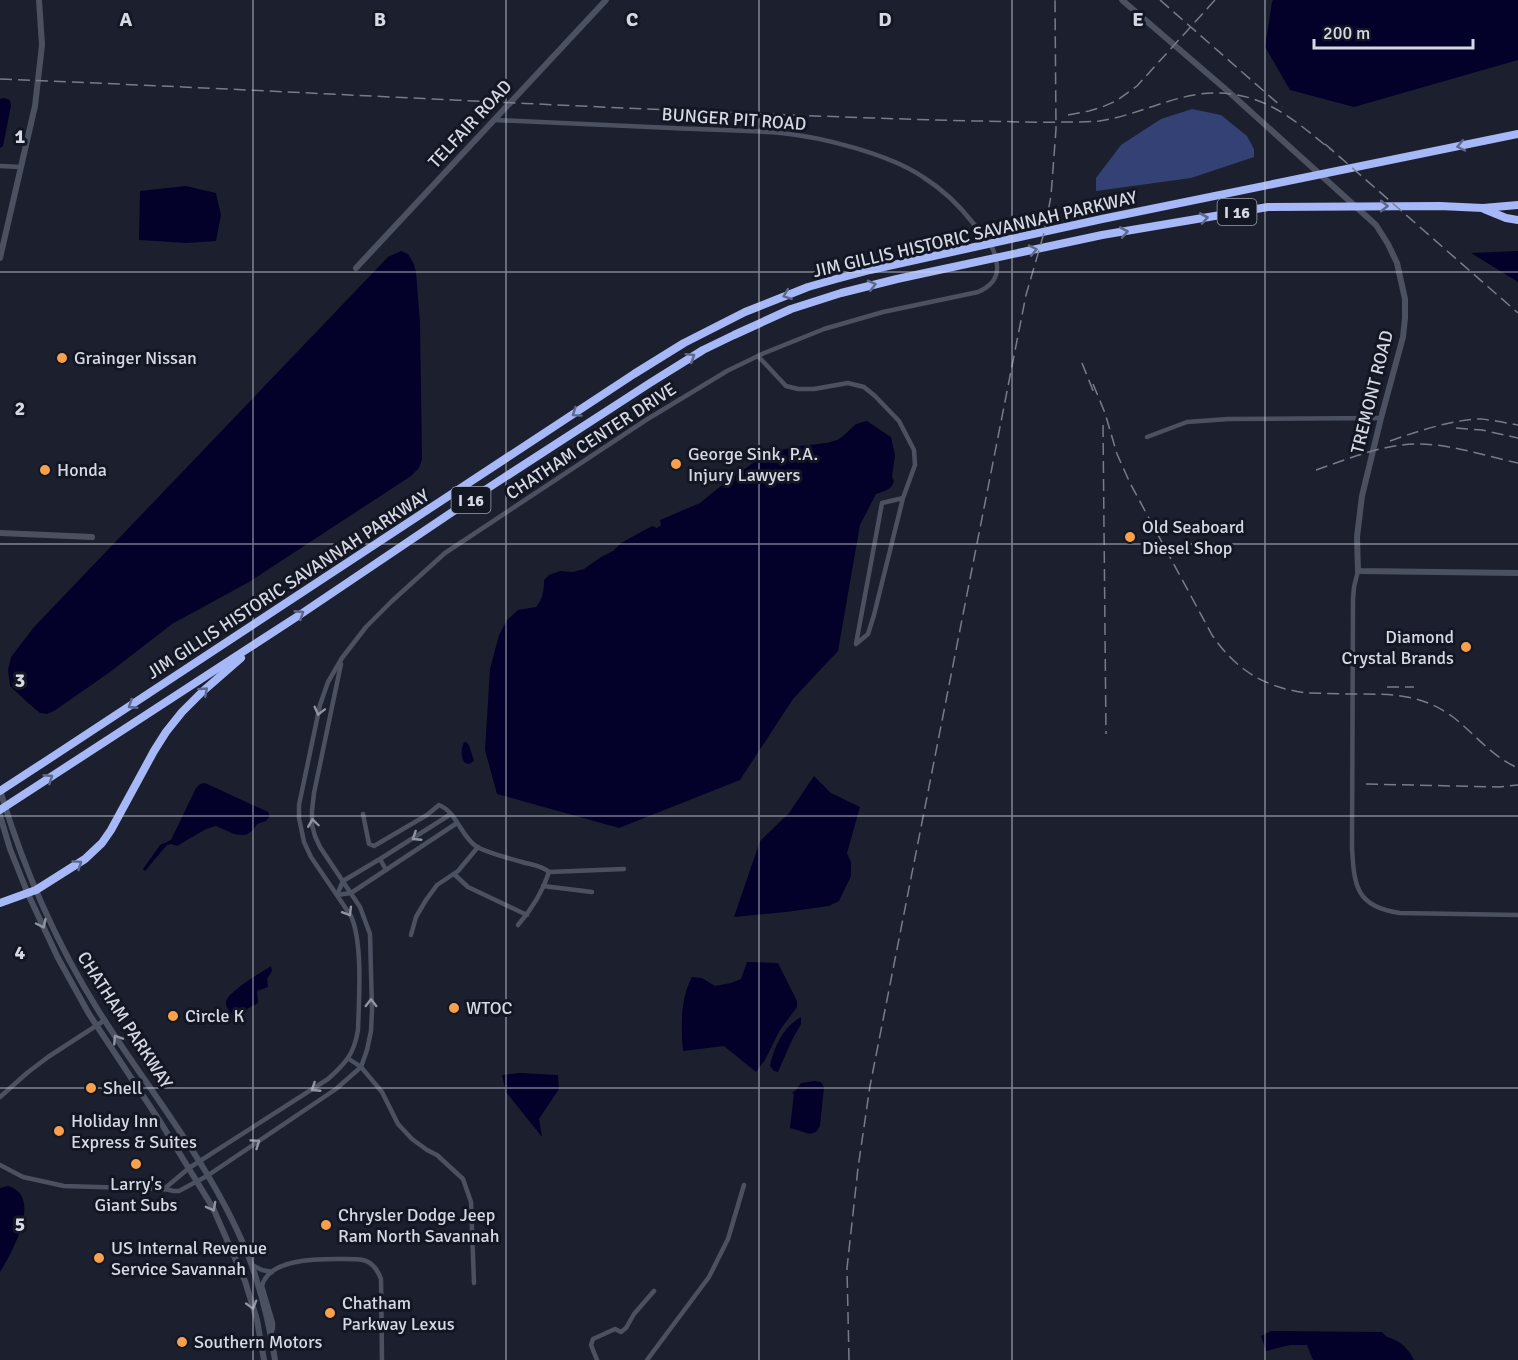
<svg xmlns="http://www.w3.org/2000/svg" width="1518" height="1360" font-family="Signika,sans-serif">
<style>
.forest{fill:#344174}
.water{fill:#030029}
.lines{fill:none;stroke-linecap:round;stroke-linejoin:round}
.street{stroke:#4c5162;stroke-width:4.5}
.secondary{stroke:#4c5162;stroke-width:6}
.highway{stroke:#a6b8f7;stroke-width:8}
.rail{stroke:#797c88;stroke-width:1.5;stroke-dasharray:12 6;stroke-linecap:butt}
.oneway{stroke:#5c688e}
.oneway2{stroke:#9195a2}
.grid{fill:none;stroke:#d6d9e3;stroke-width:1.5;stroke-opacity:0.55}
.poi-dot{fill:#f8a04b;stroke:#131724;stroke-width:2}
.labels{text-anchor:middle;stroke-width:6;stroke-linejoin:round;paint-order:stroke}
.shield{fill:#131724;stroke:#9c9faa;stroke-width:1.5}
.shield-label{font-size:16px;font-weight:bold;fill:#d6d9e3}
.street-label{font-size:18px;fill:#d6d9e3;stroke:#131724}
.poi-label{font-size:18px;fill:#d6d9e3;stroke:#131724;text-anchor:start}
.grid-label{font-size:20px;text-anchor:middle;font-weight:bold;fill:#d6d9e3;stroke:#131724;stroke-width:6;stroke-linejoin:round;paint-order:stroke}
</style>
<rect width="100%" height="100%" fill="#1c202e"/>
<polygon class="forest" points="1192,109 1221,115 1247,136 1254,149 1254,157 1191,178 1096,191 1096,178 1121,145 1161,119"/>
<g class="water">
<polygon points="1273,0 1518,0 1518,60 1354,107 1290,90 1265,47 1272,2"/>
<polygon points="4,98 10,100 11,106 3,146 0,148 0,99"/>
<polygon points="186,186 216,193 221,215 216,241 186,243 139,240 140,191"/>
<polygon points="401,251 408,254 414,264 416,272 420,323 422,459 419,468 411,476 249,582 172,624 110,672 54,711 47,714 40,713 27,702 10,686 8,670 11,657 34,627 388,257"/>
<polygon points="1518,251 1518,282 1471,253"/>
<path d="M867,421l24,16 4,18 -3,22 2,4c-2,9 -10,10 -18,13l-16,31 -22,126 -45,48 -53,81 -121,48 -122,-34 -12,-44 5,-81 9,-34 8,-15 11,-10 18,-3c7,-8 8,-17 8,-27l5,-5 11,-4 13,1 11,-3 17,-12 12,-6 8,-8 31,-17 5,2 4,-3 -1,-5 40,-17 27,-22 35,-24 23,-8 15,-3 27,-3 10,-3 5,-3 14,-13z"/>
<path d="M464,742h2l3,3 5,16 -5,3 -4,-1c-5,-7 -4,-14 -1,-21z"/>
<polygon points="814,776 831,793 860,807 847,853 851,862 851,876 839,901 829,906 786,912 734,917 760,841 789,813"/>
<path d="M205,783l63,29 2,4 -4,5 -9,3c-11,20 -26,8 -41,2l-10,3 -29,17 -6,-2 -4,1 -22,26 -2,-2 17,-24 11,-5 25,-52 4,-4z"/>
<path d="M747,962l31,1 19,38v6l-17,23 -15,30 -9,12 -32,-26 -41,5c-2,-24 -3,-52 9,-74l10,1 13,8 16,-3 10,-4z"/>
<path d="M271,966l1,5 -5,8 1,8 -11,4 1,12 -11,6 -11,9c-4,-4 -11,-10 -10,-16 1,-10 36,-30 45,-36z"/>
<path d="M801,1017v7l-9,16 -14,32 -4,-1 -4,-5c4,-19 13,-39 31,-49z"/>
<polygon points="520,1073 558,1075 559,1089 539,1119 542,1137 506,1092 502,1075"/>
<polygon points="815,1081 821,1082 824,1087 820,1126 816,1132 810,1134 790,1128 794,1094 792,1093 796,1090 801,1083"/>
<path d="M8,1186c36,10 3,68 -8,86v-84z"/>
<path d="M1271,1331l111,1c5,6 7,5 13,8 9,4 15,12 19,20h-101l-6,-15h-17l-24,6 -5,-15z"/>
</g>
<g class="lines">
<g class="street">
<polyline points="0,166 21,167"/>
<polyline points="758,356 786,386 798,389 814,389 848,383 864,387 875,396 899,421 914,450 915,465 903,498 874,615 868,634 856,644 882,503 903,498"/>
<polyline points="1147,437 1187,422 1228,419 1381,418"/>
<path d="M1358,571l-4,16 -1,12 -1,248c2,39 4,60 48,66l118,2"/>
<path d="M363,814l6,30 5,2 53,-31 12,-10c18,7 22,32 38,42 14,7 31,11 45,15 10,3 19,3 27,10l75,-3"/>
<polyline points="380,859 451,814"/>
<polyline points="454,874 468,887 527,915"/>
<polyline points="543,886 592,892"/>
<polyline points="337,895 351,893 457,823"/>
<polyline points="337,895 343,881 380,859 386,870"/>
<path d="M518,925c13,-15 25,-34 31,-53"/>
<polyline points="411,935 416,917 426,900 437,885 458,871 478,847"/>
<polyline points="349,1059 361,1067 382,1092 398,1124 412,1139 427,1150 437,1155 463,1179 471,1202 474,1283"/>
<polyline points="0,1097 27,1073 48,1057 105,1020"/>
<polyline points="0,1165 23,1177 64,1186 164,1189 174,1191 179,1191 207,1176 336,1089 361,1067 367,1050 371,1031 372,1010 370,934 360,907 320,847 315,836 312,825 312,811 314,793 341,664"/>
<path d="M164,1189l25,-21 139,-89c18,-16 26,-25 30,-49 1,-32 5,-87 -7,-114l-40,-59 -7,-15 -5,-24v-13l21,-100 8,-23 14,-24 24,-31 26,-26 53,-48 201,-133 81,-49 35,-17 62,-25 59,-17 95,-20c19,-8 23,-21 16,-40 -4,-11 -14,-20 -21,-29 -14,-18 -31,-34 -50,-46 -34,-23 -101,-40 -142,-44 -36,-3 -73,-3 -109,-5 -59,-3 -118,-5 -177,-8"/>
<polyline points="252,1265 262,1270 272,1272"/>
<path d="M271,1334l2,-6v-5l-11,-37c7,-29 60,-27 83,-27 5,0 13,0 18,1 10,2 15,11 18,19l1,81"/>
<polyline points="597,1360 591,1345 593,1339 615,1329 621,1332 626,1328 634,1314 654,1291"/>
<polyline points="647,1360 709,1277 728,1239 744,1185"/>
</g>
<g class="secondary">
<polyline points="1122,0 1230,93 1376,225 1388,244 1397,263 1405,299 1405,318 1403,337 1381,418 1362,496 1357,537 1358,571 1518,573"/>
<polyline points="0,258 35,106 42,45 39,0"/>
<polyline points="356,268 606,0"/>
<polyline points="0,533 92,537"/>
<path d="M0,790c23,77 55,151 98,220 52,83 118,160 153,253 11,31 19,64 24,97"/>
<polyline points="0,815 10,849 28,894 58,958 89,1014 161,1123 213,1208 245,1281 257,1320 264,1360"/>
</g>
<g class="highway">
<polyline points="1484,209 1506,218 1518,220"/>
<polyline points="0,791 49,759 634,374 684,343 745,312 808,287 836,279 870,270 1102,219 1518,134"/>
<polyline points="0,810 298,616 482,492 650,383 703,350 734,335 791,309 841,293 897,279 1102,235 1268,207 1440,206 1483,208 1518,205"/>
<polyline points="0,903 36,890 85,859 102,843 111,830 154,751 166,732 182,712 202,692 241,658"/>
</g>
<g class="rail">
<polyline points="1160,0 1282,107"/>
<path d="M0,79c323,13 647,33 970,42 32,0 64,2 95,1 11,0 23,0 34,-1 44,-6 86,-34 132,-27 41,5 68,30 99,55"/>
<polyline points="1068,115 1089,111 1102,107 1116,101 1137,86 1215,0"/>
<polyline points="1325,144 1518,313"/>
<polyline points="1082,363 1094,393"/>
<path d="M1093,384l12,29 12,41 13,29 82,152c24,35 52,52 94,58 16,0 33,1 50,1 37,0 66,0 97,23 23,18 38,39 65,51"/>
<polyline points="1103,425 1106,734"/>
<polyline points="1456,428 1482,430 1518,438"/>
<path d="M1390,441c25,-9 64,-22 91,-22 12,1 25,4 37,6"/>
<path d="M1316,470c32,-11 65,-25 98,-26 34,-1 71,12 104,19"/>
<polyline points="1387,687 1414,687"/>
<polyline points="1366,784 1499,787 1518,785"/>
<polyline points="849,1360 847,1268 858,1168 870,1086 1026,295 1044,233 1051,196 1056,129 1055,0"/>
</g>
</g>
<defs><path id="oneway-chevron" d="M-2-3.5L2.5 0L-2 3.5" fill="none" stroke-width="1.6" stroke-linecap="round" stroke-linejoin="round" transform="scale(1.5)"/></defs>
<g class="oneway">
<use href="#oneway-chevron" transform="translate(1461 146) rotate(168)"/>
<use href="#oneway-chevron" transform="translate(1384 206)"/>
<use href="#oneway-chevron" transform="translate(1204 218) rotate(-10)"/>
<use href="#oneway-chevron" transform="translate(1124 232) rotate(-10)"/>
<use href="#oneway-chevron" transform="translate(1033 250) rotate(-12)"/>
<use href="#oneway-chevron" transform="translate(872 285) rotate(-14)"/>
<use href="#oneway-chevron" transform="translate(787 295) rotate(159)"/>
<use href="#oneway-chevron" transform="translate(691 357) rotate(-32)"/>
<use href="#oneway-chevron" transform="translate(576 413) rotate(146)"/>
<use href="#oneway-chevron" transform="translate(300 614) rotate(-33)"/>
<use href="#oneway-chevron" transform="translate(204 691) rotate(-42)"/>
<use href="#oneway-chevron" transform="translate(132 705) rotate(147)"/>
<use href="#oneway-chevron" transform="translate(49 778) rotate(-33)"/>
<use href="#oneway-chevron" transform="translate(78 864) rotate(-34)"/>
</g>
<g class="oneway2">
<use href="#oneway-chevron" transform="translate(319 711) rotate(104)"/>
<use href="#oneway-chevron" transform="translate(313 823) rotate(-98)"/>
<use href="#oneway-chevron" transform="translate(416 837) rotate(147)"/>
<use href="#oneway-chevron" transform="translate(348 912) rotate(59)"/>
<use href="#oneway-chevron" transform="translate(42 924) rotate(65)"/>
<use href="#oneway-chevron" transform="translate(371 1003) rotate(-90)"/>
<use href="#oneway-chevron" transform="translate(117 1039) rotate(-123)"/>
<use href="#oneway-chevron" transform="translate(315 1088) rotate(147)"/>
<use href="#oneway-chevron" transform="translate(256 1143) rotate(-34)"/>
<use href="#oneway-chevron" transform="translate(212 1207) rotate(62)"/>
<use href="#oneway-chevron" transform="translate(252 1305) rotate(74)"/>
</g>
<path class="grid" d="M253,0v1360M506,0v1360M759,0v1360M1012,0v1360M1265,0v1360M0,272h1518M0,544h1518M0,816h1518M0,1088h1518"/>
<g class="poi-dot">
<circle cx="62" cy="358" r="6"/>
<circle cx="676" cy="464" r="6"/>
<circle cx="45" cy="470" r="6"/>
<circle cx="1130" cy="537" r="6"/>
<circle cx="1466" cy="647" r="6"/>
<circle cx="454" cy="1008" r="6"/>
<circle cx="173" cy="1016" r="6"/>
<circle cx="91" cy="1088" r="6"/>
<circle cx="59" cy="1131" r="6"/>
<circle cx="136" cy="1164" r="6"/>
<circle cx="326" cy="1225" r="6"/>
<circle cx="99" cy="1258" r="6"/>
<circle cx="330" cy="1313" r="6"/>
<circle cx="182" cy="1342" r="6"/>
</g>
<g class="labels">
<g class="shield">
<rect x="1217.5" y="199" width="39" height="26" rx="4.5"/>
<rect x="451.5" y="487" width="39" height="26" rx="4.5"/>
</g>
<g class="shield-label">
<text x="1237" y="218">I 16</text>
<text x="471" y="506">I 16</text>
</g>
<g class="street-label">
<text transform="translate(734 119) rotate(4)" y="6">BUNGER PIT ROAD</text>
<text transform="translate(470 124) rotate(-47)" y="6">TELFAIR ROAD</text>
<text transform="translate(975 234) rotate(-13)" y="6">JIM GILLIS HISTORIC SAVANNAH PARKWAY</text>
<text transform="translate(1372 392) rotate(-76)" y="6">TREMONT ROAD</text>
<text transform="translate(591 441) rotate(-33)" y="6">CHATHAM CENTER DRIVE</text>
<text transform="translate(288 584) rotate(-33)" y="6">JIM GILLIS HISTORIC SAVANNAH PARKWAY</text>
<text transform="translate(125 1020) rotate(57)" y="6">CHATHAM PARKWAY</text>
</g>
<g class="poi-label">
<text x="74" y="364">Grainger Nissan</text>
<text x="688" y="460">George Sink, P.A.<tspan x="688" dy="21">Injury Lawyers</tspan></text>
<text x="57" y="476">Honda</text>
<text x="1142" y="533">Old Seaboard<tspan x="1142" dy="21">Diesel Shop</tspan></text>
<text x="1454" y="643" text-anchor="end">Diamond<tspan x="1454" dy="21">Crystal Brands</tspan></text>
<text x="466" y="1014">WTOC</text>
<text x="185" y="1022">Circle K</text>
<text x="103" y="1094">Shell</text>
<text x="71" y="1127">Holiday Inn<tspan x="71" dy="21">Express &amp; Suites</tspan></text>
<text x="136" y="1190" text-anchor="middle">Larry's<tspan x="136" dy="21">Giant Subs</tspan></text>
<text x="338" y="1221">Chrysler Dodge Jeep<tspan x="338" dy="21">Ram North Savannah</tspan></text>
<text x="111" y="1254">US Internal Revenue<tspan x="111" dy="21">Service Savannah</tspan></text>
<text x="342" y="1309">Chatham<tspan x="342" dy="21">Parkway Lexus</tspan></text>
<text x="194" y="1348">Southern Motors</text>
</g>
</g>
<g class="grid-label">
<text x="126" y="26">A</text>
<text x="380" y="26">B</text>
<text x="632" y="26">C</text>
<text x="885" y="26">D</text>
<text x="1138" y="26">E</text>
<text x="20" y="143">1</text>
<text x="20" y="415">2</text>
<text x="20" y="687">3</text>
<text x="20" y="959">4</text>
<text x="20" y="1231">5</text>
</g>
<path d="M1314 39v9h159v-9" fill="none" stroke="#d6d9e3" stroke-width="3"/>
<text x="1323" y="39" font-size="18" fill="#d6d9e3" stroke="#131724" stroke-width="4.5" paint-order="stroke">200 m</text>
</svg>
